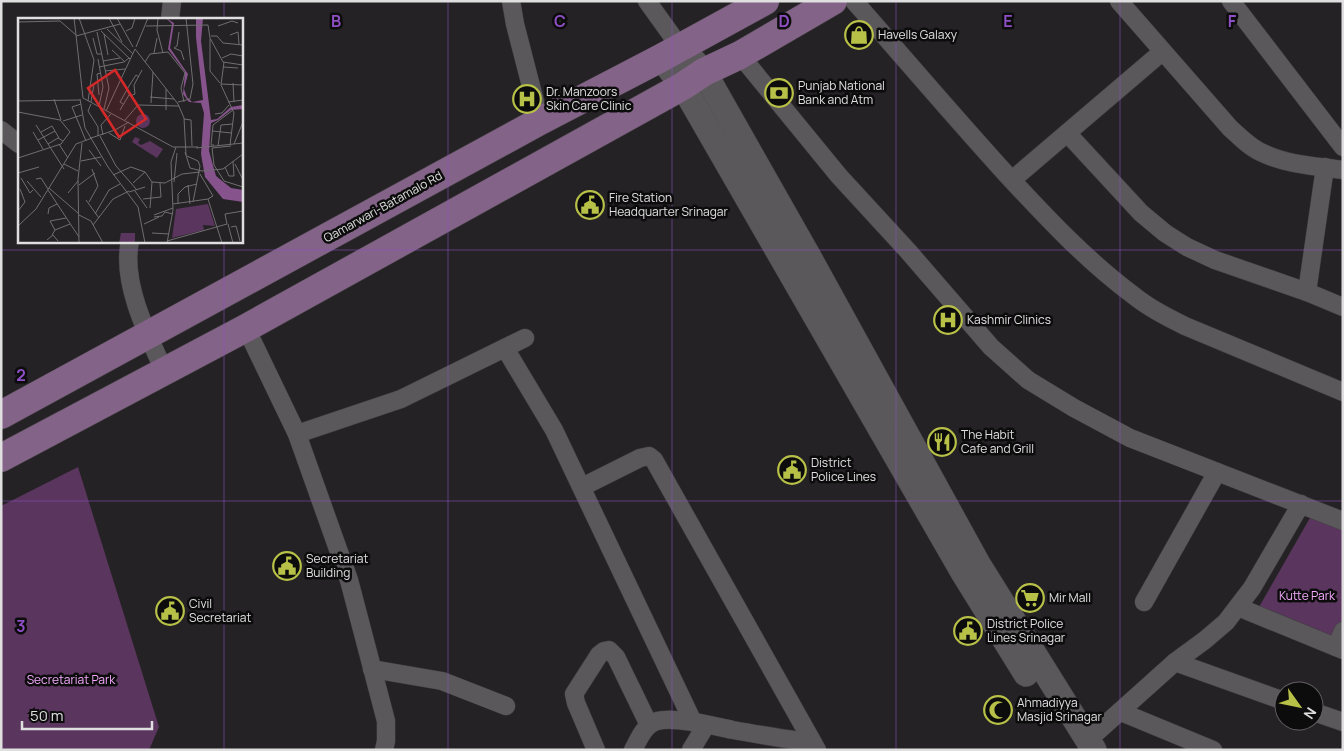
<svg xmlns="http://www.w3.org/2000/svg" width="1344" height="751" font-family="Manrope,sans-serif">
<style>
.green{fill:#5a355e}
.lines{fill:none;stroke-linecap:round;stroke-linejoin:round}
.minor-casing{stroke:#403f40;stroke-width:19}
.secondary-casing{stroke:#403f40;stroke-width:26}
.primary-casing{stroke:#403f40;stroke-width:29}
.minor{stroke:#5b585b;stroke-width:18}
.secondary{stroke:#5b585b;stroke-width:25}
.primary{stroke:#846388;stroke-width:28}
.grid{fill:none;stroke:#8f50c6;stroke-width:1;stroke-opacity:0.55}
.labels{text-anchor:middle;stroke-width:5;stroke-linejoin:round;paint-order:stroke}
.poi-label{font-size:12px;fill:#e0dfe0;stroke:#0d0c0d;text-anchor:start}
.street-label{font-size:12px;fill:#e0dfe0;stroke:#0d0c0d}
.park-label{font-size:12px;fill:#f3a9fc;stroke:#0d0c0d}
.inset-road{fill:none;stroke:#706e70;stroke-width:1}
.view{fill:#d62828;fill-opacity:0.15;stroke:#d62828;stroke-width:2.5}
.inset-edge{fill:none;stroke:#e0dfe0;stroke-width:2.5}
.grid-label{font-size:16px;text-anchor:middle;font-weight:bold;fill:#8f50c6;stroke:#0d0c0d;stroke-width:5;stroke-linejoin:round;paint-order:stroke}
</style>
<rect width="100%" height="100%" fill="#252225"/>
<g class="green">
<polygon points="78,467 159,727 149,750 1,750 1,506"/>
<polygon points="1315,509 1343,521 1343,631 1336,647 1255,614"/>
</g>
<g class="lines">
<defs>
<g id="minor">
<polyline points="511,1 515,24 540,121"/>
<polyline points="647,1 680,47"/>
<path d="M854,1c51,58 101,117 153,174 39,42 79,85 126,120 16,13 34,22 52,31l158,66"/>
<path d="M1119,1l111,127c10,9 21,21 35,26 24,11 52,12 78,16"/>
<polyline points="1231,1 1343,147"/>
<polyline points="170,19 172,1"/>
<polyline points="740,55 839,176 908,251 991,347 1028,380 1074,408 1130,438 1343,521"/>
<polyline points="1,130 19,144"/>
<polyline points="1068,134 1141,213 1165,233 1187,247 1215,260 1307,292 1343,307"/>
<polyline points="1012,180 1162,52"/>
<path d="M130,241c-9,41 17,93 34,129"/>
<polyline points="1307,292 1325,167"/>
<polyline points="246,328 297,434 349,580 386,721 386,741 384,750"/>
<polyline points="505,348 554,430 693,722"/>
<polyline points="297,434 401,399 525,338"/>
<polyline points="582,487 640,458 649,456 654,460 817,750"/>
<polyline points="1144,602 1217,472"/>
<polyline points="1238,607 1343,650"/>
<polyline points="1336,647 1343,631"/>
<polyline points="1175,662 1284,701"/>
<polyline points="372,669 442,681 506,706"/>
<polyline points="1121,712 1213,750"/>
<polyline points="1314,712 1343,722"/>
<polyline points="1088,740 1175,662 1205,640 1226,622 1252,588 1301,504"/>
<polyline points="596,750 576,703 574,694 599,655 604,651 609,650 616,657 649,725"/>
<path d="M633,750c6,-11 11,-25 24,-29 18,-5 57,5 76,9 27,5 54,9 80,13"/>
<polyline points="691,750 706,725"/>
</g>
<g id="secondary">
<polyline points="680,47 704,72 810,259 978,564 1094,750"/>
<polyline points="661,58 683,86 964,574 1026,674"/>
</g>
<g id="primary">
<polyline points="1,415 540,121 661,58 765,1"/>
<polyline points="1,458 246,328 683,86 704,72 740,55 833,1"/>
</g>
</defs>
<use href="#minor" class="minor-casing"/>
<use href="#secondary" class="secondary-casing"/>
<use href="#primary" class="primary-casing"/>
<use href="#minor" class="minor"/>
<use href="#secondary" class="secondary"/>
<use href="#primary" class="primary"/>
</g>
<path class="grid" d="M224,1v18M448,1v749M672,1v749M896,1v749M1120,1v749M224,241v509M1,250h1342M1,501h1342"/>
<defs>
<symbol id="shop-ring" viewBox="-11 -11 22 22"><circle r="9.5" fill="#0d0c0d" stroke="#b8c147" stroke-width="1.5"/><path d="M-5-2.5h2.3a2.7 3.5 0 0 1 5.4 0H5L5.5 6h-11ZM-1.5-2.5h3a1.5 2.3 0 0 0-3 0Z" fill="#b8c147"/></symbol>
<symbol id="bank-ring" viewBox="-11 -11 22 22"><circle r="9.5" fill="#0d0c0d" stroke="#b8c147" stroke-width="1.5"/><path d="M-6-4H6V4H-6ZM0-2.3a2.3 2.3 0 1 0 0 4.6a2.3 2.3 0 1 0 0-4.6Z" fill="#b8c147"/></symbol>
<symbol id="hospital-ring" viewBox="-11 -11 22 22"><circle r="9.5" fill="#0d0c0d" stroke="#b8c147" stroke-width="1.5"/><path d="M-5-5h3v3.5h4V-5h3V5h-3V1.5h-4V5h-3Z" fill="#b8c147"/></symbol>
<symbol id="civic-ring" viewBox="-11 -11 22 22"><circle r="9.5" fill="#0d0c0d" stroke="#b8c147" stroke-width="1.5"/><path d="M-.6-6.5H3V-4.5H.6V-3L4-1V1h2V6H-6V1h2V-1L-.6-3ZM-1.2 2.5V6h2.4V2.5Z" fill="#b8c147"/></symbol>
<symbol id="restaurant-ring" viewBox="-11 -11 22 22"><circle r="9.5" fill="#0d0c0d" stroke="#b8c147" stroke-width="1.5"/><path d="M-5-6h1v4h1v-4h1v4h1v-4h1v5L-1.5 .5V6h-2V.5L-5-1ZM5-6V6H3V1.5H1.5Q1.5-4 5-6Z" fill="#b8c147"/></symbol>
<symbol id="supermarket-ring" viewBox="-11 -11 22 22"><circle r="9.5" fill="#0d0c0d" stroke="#b8c147" stroke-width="1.5"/><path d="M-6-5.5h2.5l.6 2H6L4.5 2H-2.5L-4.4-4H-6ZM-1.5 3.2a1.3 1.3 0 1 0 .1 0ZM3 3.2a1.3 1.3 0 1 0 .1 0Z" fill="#b8c147"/></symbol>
<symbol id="mosque-ring" viewBox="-11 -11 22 22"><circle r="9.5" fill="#0d0c0d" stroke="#b8c147" stroke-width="1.5"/><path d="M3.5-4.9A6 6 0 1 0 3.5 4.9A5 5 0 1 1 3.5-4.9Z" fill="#b8c147"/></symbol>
</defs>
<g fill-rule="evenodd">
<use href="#shop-ring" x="843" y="19" width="32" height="32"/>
<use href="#bank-ring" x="763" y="77" width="32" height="32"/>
<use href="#hospital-ring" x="511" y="83" width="32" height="32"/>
<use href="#civic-ring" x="574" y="189" width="32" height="32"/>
<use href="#hospital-ring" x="932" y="304" width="32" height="32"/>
<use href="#restaurant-ring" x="926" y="426" width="32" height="32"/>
<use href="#civic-ring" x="776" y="454" width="32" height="32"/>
<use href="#civic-ring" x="271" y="550" width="32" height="32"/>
<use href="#supermarket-ring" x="1014" y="582" width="32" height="32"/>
<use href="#civic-ring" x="154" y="595" width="32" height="32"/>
<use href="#civic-ring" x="952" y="615" width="32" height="32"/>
<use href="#mosque-ring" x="982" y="694" width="32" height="32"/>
</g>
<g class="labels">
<g class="poi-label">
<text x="878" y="39">Havells Galaxy</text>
<text x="798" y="90">Punjab National<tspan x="798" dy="14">Bank and Atm</tspan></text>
<text x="546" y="96">Dr. Manzoors<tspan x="546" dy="14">Skin Care Clinic</tspan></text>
<text x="609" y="202">Fire Station<tspan x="609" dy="14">Headquarter Srinagar</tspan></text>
<text x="967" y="324">Kashmir Clinics</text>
<text x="961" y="439">The Habit<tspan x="961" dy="14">Cafe and Grill</tspan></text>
<text x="811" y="467">District<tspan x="811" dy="14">Police Lines</tspan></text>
<text x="306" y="563">Secretariat<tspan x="306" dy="14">Building</tspan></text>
<text x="1049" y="602">Mir Mall</text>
<text x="189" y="608">Civil<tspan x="189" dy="14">Secretariat</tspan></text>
<text x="987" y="628">District Police<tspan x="987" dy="14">Lines Srinagar</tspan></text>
<text x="1017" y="707">Ahmadiyya<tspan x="1017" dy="14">Masjid Srinagar</tspan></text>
</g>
<g class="street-label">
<text transform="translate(383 207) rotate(-29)" y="4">Qamarwari-Batamalo Rd</text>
</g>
<g class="park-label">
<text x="1307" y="600">Kutte Park</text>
<text x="71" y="684">Secretariat Park</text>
</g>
</g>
<g transform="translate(18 18)">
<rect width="225" height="225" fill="#252225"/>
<path d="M118 103a7 7 0 1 1 14 0a7 7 0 1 1-14 0ZM117,119l5,2 -2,4 3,2 9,-4 13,8 -6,9 -25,-16zM190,186l7,22 -12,-1 1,5 -32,8 4,-29zM103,215h14v10h-16z" fill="#5a355e"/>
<path d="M148,0l8,5 -4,25 18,26 -4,15 3,8 5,5 11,-2 -7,-63v-19h7l-2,23 10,79 6,-1 14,-12 12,-2v4l-12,1 -13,10 -7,3 -2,28 7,25 15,12 12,2v12l-20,-3 -18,-22 -4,-23 3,-41 -3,-10 -12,-1 -6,-8 2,-22 -17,-23 4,-25z" fill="#87538d"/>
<path class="inset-road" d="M56,0l2,17M61,0l15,42 -6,41M91,0l13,24M99,0l16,29M140,0l-1,12 6,23M0,4l42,-1 16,14 7,63 90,49h25M128,8l62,-1 2,13 13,24 20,3M200,8l14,-5 6,2M89,11l26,25M83,13l29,28M108,13l6,-3 3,-10M79,14l12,56 -5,21M161,14l-2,14 -3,2 7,3 3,9M86,16l4,21M212,17l8,-3 1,12M58,18l44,-12M193,18h6l6,7 20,2M75,20l4,16h5M192,21v32l10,12M118,29l12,-29M117,31l43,55 6,14 2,37M94,32l13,12M136,35l3,-15M204,40l9,-4 12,2M80,41l5,28 -4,19M85,43l17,-3M127,44l5,-8 18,-2 17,21 -4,15 3,14M206,44l-3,23 13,28 -4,32M81,49l25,-5 5,-4M205,49l15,1M87,53l20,-2M215,65l1,19M203,66l22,1M148,71v21M109,72l3,6 5,-2 -1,-9 8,-15M81,77l-2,-21 4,-1M132,79l24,2M36,81l7,21M62,81l5,29 23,39 30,40 7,36M0,83l62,-1M73,84l3,-18M160,84l12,-3 3,-15 -7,-66M210,84l15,-2M133,85l2,-31M63,86l-9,3 14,34M73,86l-3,7 10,16v9M105,86l-3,-2 9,-16 7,-11 3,2M102,92l9,-15M88,93l29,-62M0,94l42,8 10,12 -9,12 -43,14M197,96l7,-1 7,-8M166,101l7,1 1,26M107,102l13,-15 41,1M45,103l19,-6M18,107l28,44M194,113l20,2M15,114l10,17M23,114l11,-6 7,12M91,115l11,7 5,-14M85,117l-2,-10 10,-11M82,118l16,30 21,24M73,120l24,-8 14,-8M20,122l17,-9M30,126l10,-6 5,3M41,126l9,14M216,126l9,-22M196,127h-3l2,-20 20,-15M200,128l3,-21 12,-1M213,128l-19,2 2,17 10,16 19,6M178,130l47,-5M71,132l12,16M167,134l5,16 12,3 21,-2 20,-15M169,138l11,5 2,5 -7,36M63,143l20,-4M46,146l14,7M217,146l7,14M207,149l4,9h5l-1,-15M0,155l21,-6M182,156l13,22 -5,3M95,157l18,-8 14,5 7,10 -2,26M3,160l9,15 3,-3M18,161l5,-1 7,11M9,163l14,16M134,164l13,1 17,-9 18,-2M156,164l3,-29M115,165l12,-11M61,167l16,-12M170,167l2,19M31,170l29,25M30,172l31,47M117,173l12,17M111,174l16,-5M50,175l10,-12M125,181l18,-2 -1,-14M68,182l13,18M71,184l9,-16 -6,-17M155,186l35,-5 14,44M160,186v-10l7,-7 12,-3M0,193l7,-9 -5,-13M30,196l1,-6 8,-4M77,196l14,-24 11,-6M61,197l12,6 12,22M136,197l19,-7M136,199l8,-1 3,-4 8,2M126,206l15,-7M210,206l5,19M75,207l20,-26 16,-8M0,208l18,-17 40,-65 16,-6M213,209l5,-1 4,15M37,212l-5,-9 16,-3M134,215l17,1M34,217l3,-5 15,-6M29,222l6,-5 5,6M149,223l60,-17 -2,-10 18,-3M61,225l-1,-64 4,-36M149,225l6,-33 -2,-48 5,-15"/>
<path class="view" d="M97,52l31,49 -27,18 -31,-49z"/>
<rect width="225" height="225" class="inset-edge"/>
</g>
<g class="grid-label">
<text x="336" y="27">B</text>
<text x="560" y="27">C</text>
<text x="784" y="27">D</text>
<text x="1008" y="27">E</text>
<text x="1232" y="27">F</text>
<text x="21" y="381">2</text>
<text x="21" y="632">3</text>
</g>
<rect width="1344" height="751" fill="none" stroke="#e0dfe0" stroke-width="5"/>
<g transform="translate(1299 706) rotate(123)"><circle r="24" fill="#0d0c0d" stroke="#616061"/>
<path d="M0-4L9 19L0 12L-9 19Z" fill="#b8c147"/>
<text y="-8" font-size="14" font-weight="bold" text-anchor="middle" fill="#e0dfe0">N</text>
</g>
<path d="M22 721v8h130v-8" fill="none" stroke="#e0dfe0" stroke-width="2.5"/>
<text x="30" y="721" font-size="15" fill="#e0dfe0" stroke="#0d0c0d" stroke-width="4" paint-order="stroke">50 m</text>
</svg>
